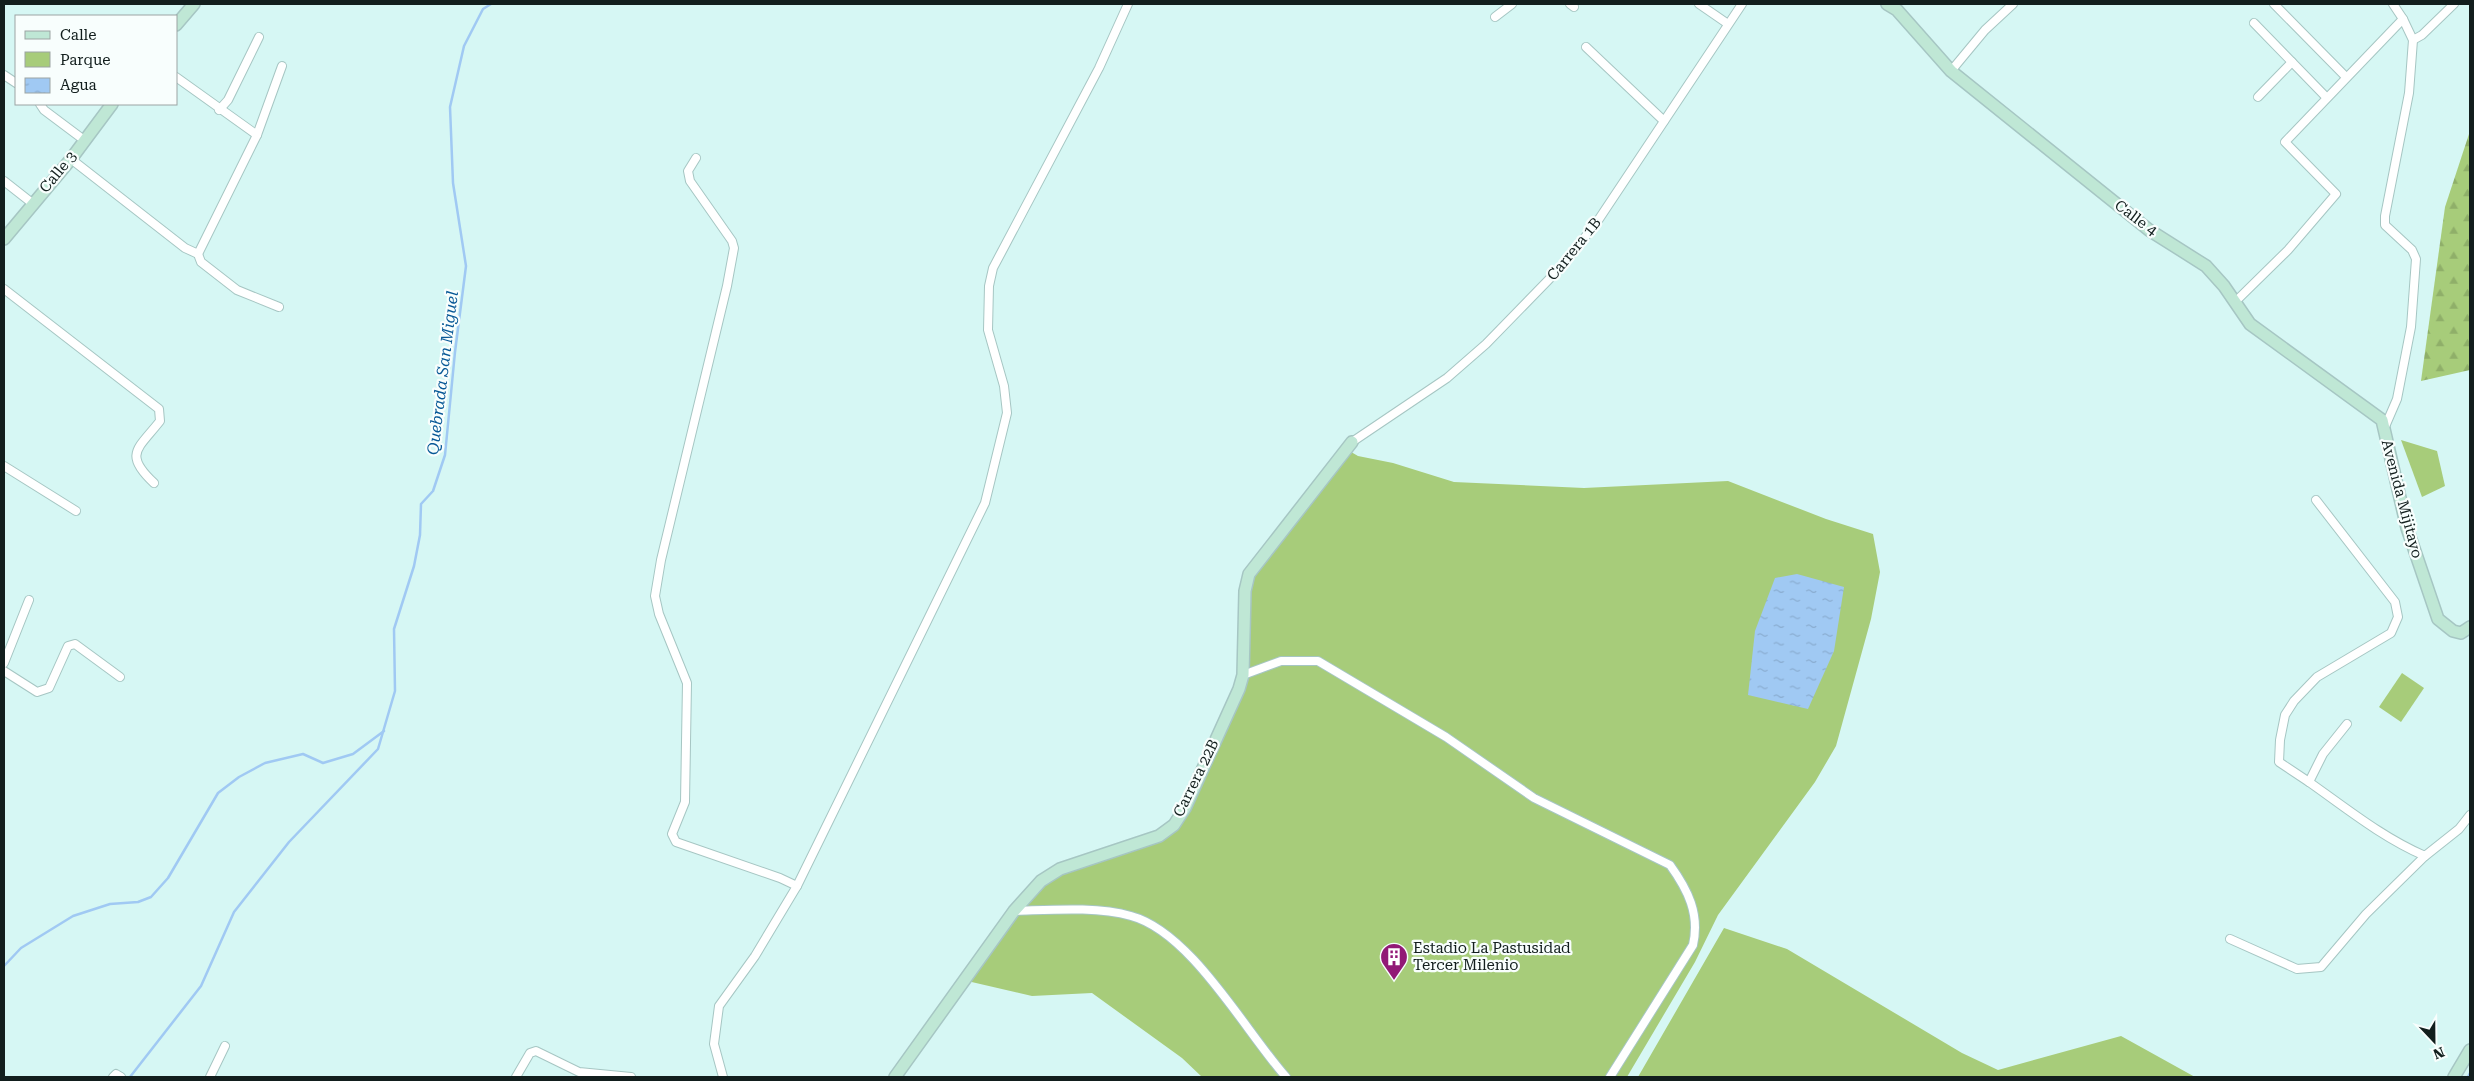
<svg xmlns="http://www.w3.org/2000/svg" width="2474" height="1081" font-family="'Roboto Serif',serif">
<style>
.green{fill:#a7cc7a}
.forest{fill:url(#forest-firs)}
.water{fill:url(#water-ripples)}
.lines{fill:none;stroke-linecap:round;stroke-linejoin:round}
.stream{stroke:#a0c9f3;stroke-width:2.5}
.street-casing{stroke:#a6c6c3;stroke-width:10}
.secondary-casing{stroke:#a6c6c3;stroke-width:14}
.street{stroke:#fff;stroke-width:8}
.secondary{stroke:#bfe7d5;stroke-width:11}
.labels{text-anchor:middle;stroke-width:4.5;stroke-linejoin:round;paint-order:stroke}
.street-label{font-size:15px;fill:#121e1d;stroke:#f8fefd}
.poi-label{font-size:15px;fill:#121e1d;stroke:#f8fefd;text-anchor:start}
.water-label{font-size:16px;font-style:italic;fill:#075896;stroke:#f8fefd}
</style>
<defs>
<pattern id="forest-firs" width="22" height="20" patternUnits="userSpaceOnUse" patternTransform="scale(1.25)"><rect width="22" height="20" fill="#a7cc7a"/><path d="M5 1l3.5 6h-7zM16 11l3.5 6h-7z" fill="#8faf69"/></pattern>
<pattern id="water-ripples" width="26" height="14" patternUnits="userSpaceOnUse" patternTransform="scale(1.25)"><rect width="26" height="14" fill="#a0c9f3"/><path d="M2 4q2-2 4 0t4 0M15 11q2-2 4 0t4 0" fill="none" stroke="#89acd0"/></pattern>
</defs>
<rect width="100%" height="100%" fill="#d6f7f4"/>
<g class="green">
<polygon points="2401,440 2437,451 2445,486 2422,497"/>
<polygon points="1346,449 1358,456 1393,463 1454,482 1584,488 1728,481 1826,519 1873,534 1880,572 1871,619 1836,746 1815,782 1718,915 1695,962 1627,1077 1202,1077 1182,1058 1092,993 1032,996 963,980 1041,881 1174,824 1239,689 1246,582"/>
<polygon points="2402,673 2424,688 2401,722 2379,707"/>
<polygon points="1724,928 1787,949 1962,1053 1998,1070 2121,1036 2195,1077 1638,1077"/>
</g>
<polygon class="forest" points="2470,131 2470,370 2421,381 2445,207"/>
<polygon class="water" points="1797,574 1844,587 1834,651 1808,709 1748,695 1755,631 1775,578"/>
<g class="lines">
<g class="stream">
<polyline points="4,966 21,948 73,916 110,904 138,902 151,897 168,878 218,793 239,777 265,763 303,754 323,763 353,754 384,731"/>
<polyline points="130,1077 201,986 234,912 289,842 378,749 395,691 394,629 414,566 420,535 421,504 433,491 445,455 455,352 466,266 453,183 450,107 464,46 483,9 491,4"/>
<polyline points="2468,1077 2470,1073"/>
</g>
<defs>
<g id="street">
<polyline points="1570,4 1574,7"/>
<polyline points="1699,4 1728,24"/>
<polyline points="2274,4 2346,77"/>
<polyline points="1495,17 1512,4"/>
<polyline points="2254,23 2326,97"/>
<polyline points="2413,40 2422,35 2454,4"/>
<polyline points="1586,47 1664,121"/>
<polyline points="1951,71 1985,30 2013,4"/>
<polyline points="4,75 16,83"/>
<polyline points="176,77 257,135"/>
<polyline points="2258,97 2292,62"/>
<polyline points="40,104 44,110 84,140"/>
<polyline points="219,110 228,100 259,37"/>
<polyline points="696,158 688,171 690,181 732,241 734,248 727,286 661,560 655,596 659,614 687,683 685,802 672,834 676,842 780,878 797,886"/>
<polyline points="71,159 185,248 198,254 201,262 237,290 279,307"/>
<polyline points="4,181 32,203"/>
<polyline points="198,254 257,135 282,66"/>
<path d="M4,289l155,120 1,12c-22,28 -37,33 -6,62"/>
<polyline points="2235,302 2288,250 2336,194 2285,142 2403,19"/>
<polyline points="2384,429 2397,399 2411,327 2416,259 2412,250 2385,225 2385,216 2409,93 2413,40 2403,19 2393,4"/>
<polyline points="1352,442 1447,378 1486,344 1562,266 1597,222 1742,4"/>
<polyline points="4,466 76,511"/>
<polyline points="4,663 29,600"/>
<polyline points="4,671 37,692 49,688 68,646 75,644 120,677"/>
<path d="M1243,675l38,-14h37l128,76 88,61 136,67c18,25 30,49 23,80l-83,132"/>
<path d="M2347,724l-24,30 -14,28c37,26 74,56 116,74l34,-27 11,-14"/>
<polyline points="2309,782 2279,762 2280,740 2285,715 2294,701 2317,677 2391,633 2398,617 2395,602 2316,500"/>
<path d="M1014,911c36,-1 82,-5 117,5 60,16 114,115 155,161"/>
<polyline points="2230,939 2297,969 2321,967 2366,914 2425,856"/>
<polyline points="113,1077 116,1074 121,1077"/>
<polyline points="210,1077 225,1046"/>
<polyline points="516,1077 530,1053 536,1051 579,1072 631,1077"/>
<polyline points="723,1077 714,1044 719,1006 755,956 797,886 985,503 1007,413 1004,386 988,330 989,286 993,268 1099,68 1128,4"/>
</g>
<g id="secondary">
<polyline points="1887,4 1897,10 1951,71 2149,230 2206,266 2224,286 2250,324 2382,420 2407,528 2438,619 2453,631 2461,633 2470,627"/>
<polyline points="176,25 194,4"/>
<polyline points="4,239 71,159 112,104"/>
<polyline points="895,1077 1014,911 1041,881 1060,869 1159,836 1174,825 1185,808 1239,689 1243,675 1245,591 1249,574 1352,442"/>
<polyline points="2454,1077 2470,1050"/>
</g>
</defs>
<use href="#street" class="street-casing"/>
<use href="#secondary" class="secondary-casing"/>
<use href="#street" class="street"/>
<use href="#secondary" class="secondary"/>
</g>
<defs>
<symbol id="building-pin" viewBox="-11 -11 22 30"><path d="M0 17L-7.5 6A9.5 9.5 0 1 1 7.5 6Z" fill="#921976" stroke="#f8fefd"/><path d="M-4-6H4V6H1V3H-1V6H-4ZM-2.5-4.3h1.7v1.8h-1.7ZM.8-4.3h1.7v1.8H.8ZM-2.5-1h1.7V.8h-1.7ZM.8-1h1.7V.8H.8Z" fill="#fff"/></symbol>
</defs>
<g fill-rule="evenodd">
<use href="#building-pin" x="1378" y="941" width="32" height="43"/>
</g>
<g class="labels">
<g class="street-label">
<text transform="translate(58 172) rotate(-50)" y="5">Calle 3</text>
<text transform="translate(2136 218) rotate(37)" y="5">Calle 4</text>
<text transform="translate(1574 249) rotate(-51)" y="5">Carrera 1B</text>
<text transform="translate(2402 499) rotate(75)" y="5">Avenida Mijitayo</text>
<text transform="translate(1196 778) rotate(-64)" y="5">Carrera 22B</text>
</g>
<g class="poi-label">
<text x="1413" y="953">Estadio La Pastusidad<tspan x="1413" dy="17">Tercer Milenio</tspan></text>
</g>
<g class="water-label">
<text transform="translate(442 373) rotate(-83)" y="6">Quebrada San Miguel</text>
</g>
</g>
<rect width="2474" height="1081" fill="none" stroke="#121e1d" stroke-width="10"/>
<rect x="15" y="15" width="162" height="90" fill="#f8fefd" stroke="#9ca4a3"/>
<rect x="25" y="31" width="25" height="8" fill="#bfe7d5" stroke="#9ca4a3"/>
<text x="60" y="40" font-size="15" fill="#121e1d">Calle</text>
<rect x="25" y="52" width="25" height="15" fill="#a7cc7a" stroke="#9ca4a3"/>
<text x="60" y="65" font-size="15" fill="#121e1d">Parque</text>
<rect x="25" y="78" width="25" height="15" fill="url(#water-ripples)" stroke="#9ca4a3"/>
<text x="60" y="90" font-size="15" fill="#121e1d">Agua</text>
<g transform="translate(2434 1041) rotate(158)" stroke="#f8fefd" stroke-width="4" paint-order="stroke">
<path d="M0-4L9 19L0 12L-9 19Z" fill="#121e1d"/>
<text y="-8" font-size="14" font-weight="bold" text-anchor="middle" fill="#121e1d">N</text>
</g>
</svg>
